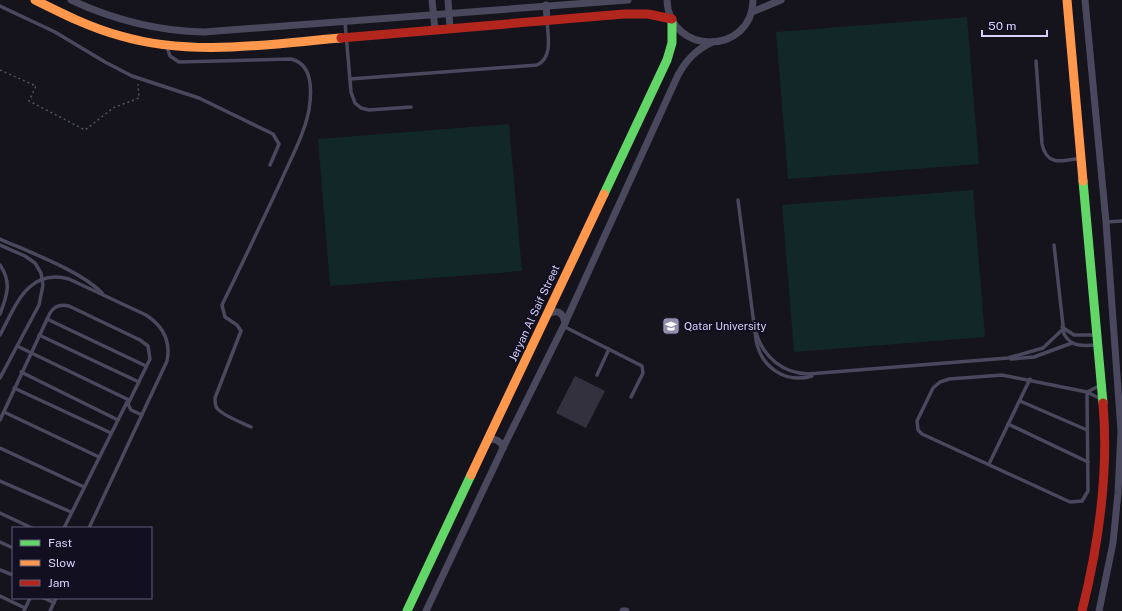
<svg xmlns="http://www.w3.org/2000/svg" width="1122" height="611" font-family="'Public Sans',sans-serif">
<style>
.green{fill:#122727}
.building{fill:#33313e}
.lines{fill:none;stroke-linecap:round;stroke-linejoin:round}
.path{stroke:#4c5964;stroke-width:1.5;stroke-dasharray:2 3;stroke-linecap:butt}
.lane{stroke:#49485d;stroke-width:3.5}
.street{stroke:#49485d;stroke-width:7}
.fast{stroke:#63d668;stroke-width:9}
.slow{stroke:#ff974d;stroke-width:9}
.jam{stroke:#b3261e;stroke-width:9}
.labels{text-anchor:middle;stroke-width:4;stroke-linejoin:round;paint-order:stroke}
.street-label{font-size:11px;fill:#d6d2fb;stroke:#120f20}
.poi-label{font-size:11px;fill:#d6d2fb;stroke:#120f20;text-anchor:start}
</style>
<rect width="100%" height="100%" fill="#15131c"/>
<g class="green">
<polygon points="967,17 979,164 788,179 776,32"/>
<polygon points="509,124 522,271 330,286 318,139"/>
<polygon points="973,190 985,337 794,352 782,205"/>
</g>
<polygon class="building" points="575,376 605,391 586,428 556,413"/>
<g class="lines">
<polyline class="path" points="0,70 36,86 29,101 85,130 113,108 139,98 138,84"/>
<g class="lane">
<polyline points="0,6 55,32 105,62 132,76 199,98 273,134 279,144 270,165"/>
<polyline points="345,22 351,92 355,103 361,108 369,110 411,107"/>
<path d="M167,47l3,9 9,6 112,-3c22,5 21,32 18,51 -5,25 -18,48 -28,71 -19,41 -39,83 -59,124l3,12 12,8 4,6 -26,67c0,3 0,8 2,10 4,7 26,15 34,19"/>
<path d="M1036,61l6,83c5,23 21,17 39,14"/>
<path d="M350,79l187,-14c16,-7 11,-29 10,-44"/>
<path d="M738,200l18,140c5,27 29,44 56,36"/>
<polyline points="1106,222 1122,221"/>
<path d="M0,239c29,13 81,32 102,54"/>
<polyline points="0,245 25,256 35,263 41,273 43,285 39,305 0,378"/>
<path d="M1054,245l10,89c7,13 19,12 32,11"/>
<path d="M0,265c12,17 7,31 0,49"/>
<polyline points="47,319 146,366"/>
<polyline points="563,326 642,366 643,373 631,397"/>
<polyline points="1062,327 1074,335 1095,335"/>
<path d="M756,333c8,25 27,40 52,41l200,-16 35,-10 19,-18"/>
<path d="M0,335c16,-30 28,-67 69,-56l77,36c17,11 25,26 21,46l-78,167"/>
<polyline points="39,335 139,382"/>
<polyline points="17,346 129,400"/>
<polyline points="1011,359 1034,357 1072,343"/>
<polyline points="21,372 118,420"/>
<polyline points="597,375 609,349"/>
<polygon points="1002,375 1087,392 1088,491 1082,501 1070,502 922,434 918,430 917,421 933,388 940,382 949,379"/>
<polyline points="1099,386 1087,392 1101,399"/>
<polyline points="14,388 111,433"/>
<polyline points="1020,401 1087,430"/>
<polyline points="4,412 99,457"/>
<path d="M0,420l50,-107c4,-7 11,-9 19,-7l71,34 8,6 2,13 -22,45 3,6 11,5"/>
<polyline points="1008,424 1088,462"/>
<polyline points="0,448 84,487"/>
<polyline points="989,464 1030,379"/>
<polyline points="0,481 71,512"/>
<polyline points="0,513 32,528"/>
<polyline points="64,528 128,400"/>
<polyline points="0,542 13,548"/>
<polyline points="0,570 13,575"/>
<polyline points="0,596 25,608"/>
<polyline points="44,598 54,603"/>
<polyline points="24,611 30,598"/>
<polyline points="50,611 56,598"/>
</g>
<g class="street">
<path d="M71,0c43,20 85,31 133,32l424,-32"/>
<polyline points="432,0 435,30"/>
<polyline points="448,0 450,28"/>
<path d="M667,0c2,56 85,56 86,0"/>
<polyline points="1085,0 1106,222 1121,431 1118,493 1113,543 1099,611"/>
<polyline points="546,5 547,20"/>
<polyline points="752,12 781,0"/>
<path d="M546,315c10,-6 17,-4 19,8"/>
<path d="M487,440c7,-2 14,0 16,8"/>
<path d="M426,611l77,-163 62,-125 113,-248c9,-16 18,-25 34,-33"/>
<polyline points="623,611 626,611"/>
</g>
<g class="fast">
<polyline points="1083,181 1103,403"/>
<polyline points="604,194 667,60 672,43 672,22"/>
<polyline points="407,611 471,475"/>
</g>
<g class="slow">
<path d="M35,0c28,14 56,28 86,36 72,21 147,8 220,2"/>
<polyline points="1067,0 1083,181"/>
<polyline points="471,475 604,194"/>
</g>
<g class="jam">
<polyline points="341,38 624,14 648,14 672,19"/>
<path d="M1082,611c17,-68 27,-138 21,-208"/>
</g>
</g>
<defs>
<symbol id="university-square" viewBox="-11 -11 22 22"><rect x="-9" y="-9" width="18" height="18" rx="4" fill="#928fad" stroke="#120f20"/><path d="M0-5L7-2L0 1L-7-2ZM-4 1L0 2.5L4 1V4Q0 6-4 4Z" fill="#fff"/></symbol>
</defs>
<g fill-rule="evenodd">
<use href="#university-square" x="661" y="316" width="20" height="20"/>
</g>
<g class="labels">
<g class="street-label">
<text transform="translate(534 313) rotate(-65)" y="4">Jeryan Al Saif Street</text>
</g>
<g class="poi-label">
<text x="684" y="330">Qatar University</text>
</g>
</g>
<rect x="12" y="527" width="140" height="72" fill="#120f20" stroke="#605d78"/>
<rect x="20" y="540" width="20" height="6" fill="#63d668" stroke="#605d78"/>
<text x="48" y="547" font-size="12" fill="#d6d2fb">Fast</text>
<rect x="20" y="560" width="20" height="6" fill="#ff974d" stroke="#605d78"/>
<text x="48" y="567" font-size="12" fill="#d6d2fb">Slow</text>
<rect x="20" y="580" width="20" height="6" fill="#b3261e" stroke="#605d78"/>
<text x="48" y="587" font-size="12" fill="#d6d2fb">Jam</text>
<path d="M982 30v6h65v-6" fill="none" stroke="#d6d2fb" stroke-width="2"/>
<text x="988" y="30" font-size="12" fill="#d6d2fb" stroke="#120f20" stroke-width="3" paint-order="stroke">50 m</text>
</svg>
